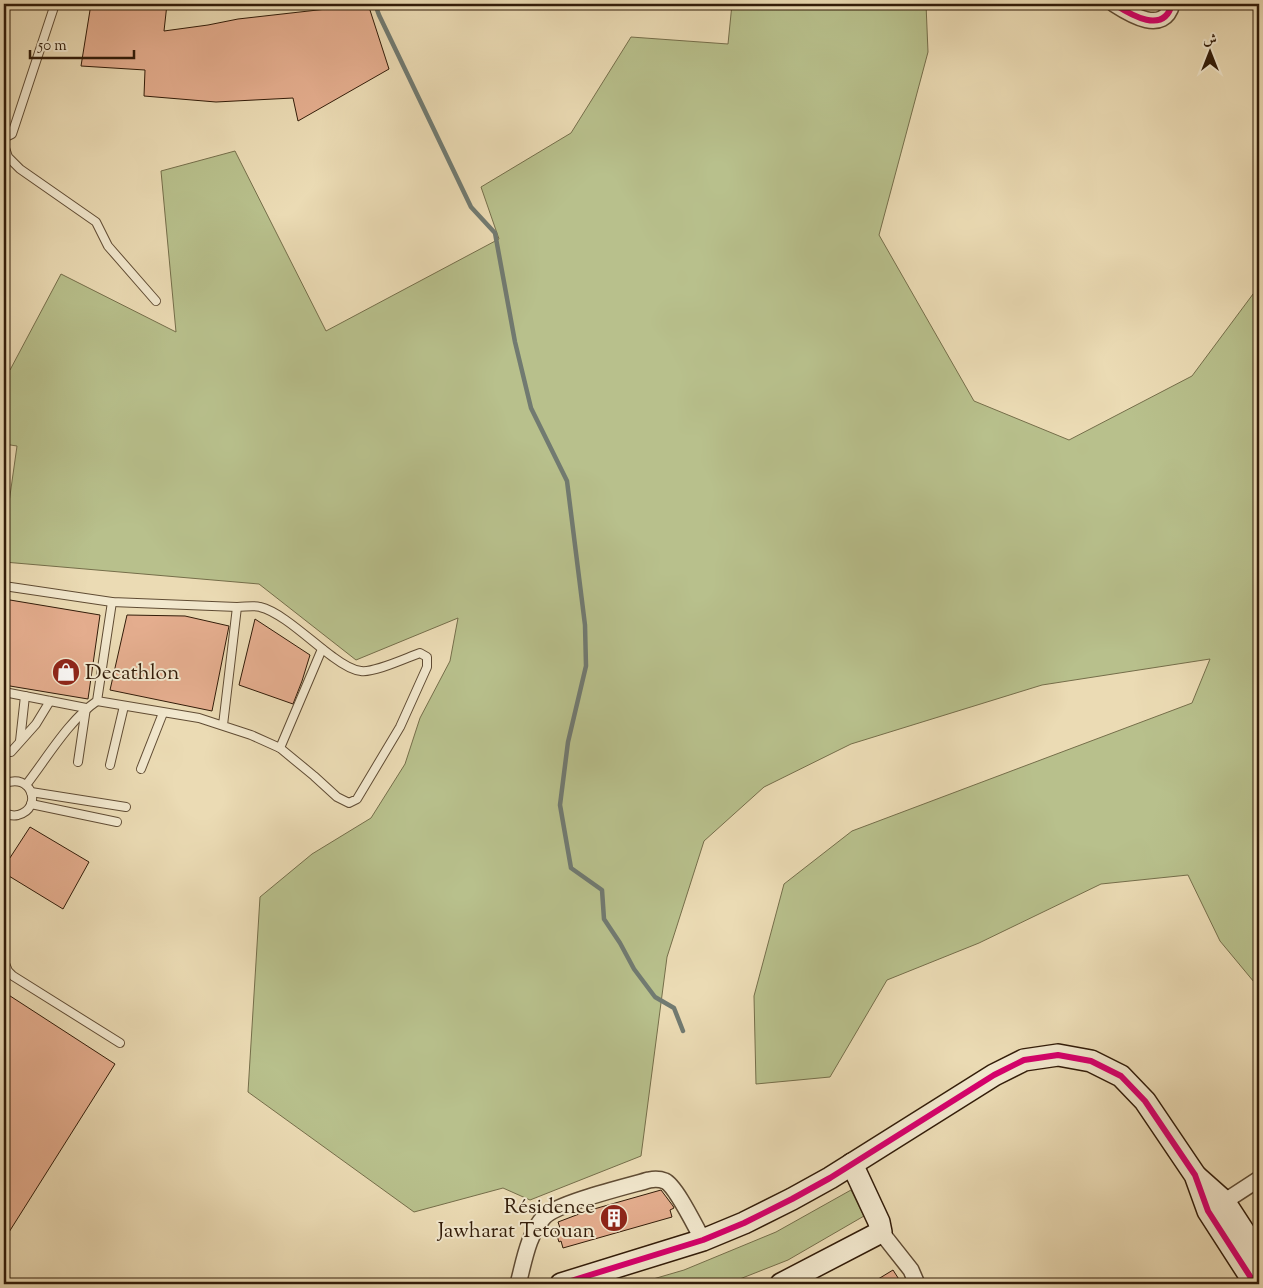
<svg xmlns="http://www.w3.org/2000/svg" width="1263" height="1288" font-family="'Sorts Mill Goudy',Amiri,serif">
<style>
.green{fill:#b8c08c;stroke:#756e4a}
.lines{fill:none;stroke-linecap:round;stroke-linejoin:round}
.stream{stroke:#717a71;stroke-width:4.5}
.building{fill:#e4ad8e;stroke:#321c09}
.lane-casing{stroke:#604c34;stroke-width:10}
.street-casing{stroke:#604c34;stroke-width:18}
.secondary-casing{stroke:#321c09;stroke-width:24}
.lane{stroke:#f2e8ce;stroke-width:8}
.street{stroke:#f2e8ce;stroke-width:15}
.secondary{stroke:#f2e8ce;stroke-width:21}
.cycleway-casing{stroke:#f2e8ce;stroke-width:9}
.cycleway{stroke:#d6006c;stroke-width:6}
.labels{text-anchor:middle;stroke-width:4;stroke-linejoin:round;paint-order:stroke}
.poi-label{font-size:21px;fill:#321c09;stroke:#f2e8ce;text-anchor:start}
</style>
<rect width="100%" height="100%" fill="#ebdbb4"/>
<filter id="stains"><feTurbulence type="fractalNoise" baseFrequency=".004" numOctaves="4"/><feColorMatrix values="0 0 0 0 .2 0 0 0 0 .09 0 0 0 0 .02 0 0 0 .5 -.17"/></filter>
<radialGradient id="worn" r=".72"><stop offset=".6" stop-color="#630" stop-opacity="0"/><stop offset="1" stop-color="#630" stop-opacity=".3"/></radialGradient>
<g class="green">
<polygon points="732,4 926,4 928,52 879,235 974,401 1069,440 1192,376 1259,286 1259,988 1220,941 1188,875 1101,884 979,943 887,980 830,1077 756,1084 754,996 784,884 852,831 1192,703 1210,659 1042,685 851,744 764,787 704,841 667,957 641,1156 530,1200 503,1188 414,1212 248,1092 260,897 312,854 371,818 405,764 420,718 450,661 458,618 356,660 259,584 4,562 4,538 17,446 4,444 4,370 10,370 61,274 176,332 161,171 235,151 326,331 499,239 481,187 571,133 631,37 728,44"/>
<polygon points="851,1190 864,1216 788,1260 727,1284 636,1284 684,1270 776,1232"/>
</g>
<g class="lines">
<polyline class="stream" points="375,4 379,15 471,207 495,233 515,342 531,408 567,481 585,625 586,666 568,742 560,805 571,868 602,890 604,919 620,943 634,969 655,997 674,1008 683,1031"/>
</g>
<g class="building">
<polygon points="91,4 167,4 164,31 208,25 238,19 353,6 352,4 368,4 389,69 298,121 293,98 216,102 144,96 145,70 81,66"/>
<polygon points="4,599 100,615 88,699 4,685"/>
<polygon points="127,615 185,616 229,626 212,711 110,690"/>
<polygon points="255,619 310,655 302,681 293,704 239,685"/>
<polygon points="30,827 89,862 63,909 4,873 4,867"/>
<polygon points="4,992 115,1064 4,1240"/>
<polygon points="661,1190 673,1206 674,1208 670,1210 672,1217 563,1248 561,1241 559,1242 555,1230 560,1228 558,1222 587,1211"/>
<polygon points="893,1270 902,1284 870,1284"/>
</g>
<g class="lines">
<defs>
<g id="lane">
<polyline points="4,138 12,134 55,4"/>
<polyline points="4,145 8,157 20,169 96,222 108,246 156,301"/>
<polyline points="4,586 112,602 237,607"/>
<polyline points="4,692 86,708 78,762"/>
<path d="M97,701l102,17 52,17 29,13 34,28 23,21 12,6 8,-4 43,-72 27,-60v-10l-7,-4c-14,5 -46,20 -59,18 -10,-1 -20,-8 -28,-14 -19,-13 -51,-45 -73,-50 -7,-2 -15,0 -23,0l-14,118"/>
<polyline points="20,741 25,696"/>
<polyline points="280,748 322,649"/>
<polyline points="4,751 11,752 36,724 50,701"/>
<polyline points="110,765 124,706"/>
<polyline points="141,769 163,713"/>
<path d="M4,784c27,-13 40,24 14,31 -5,1 -10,0 -14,-3"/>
<path d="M26,785c21,-27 43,-65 71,-84l15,-99"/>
<polyline points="31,792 126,807"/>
<polyline points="31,804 117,822"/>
<polyline points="4,961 8,971 13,976 120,1043"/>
</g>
<g id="street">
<path d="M1114,4c17,11 50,31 58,0"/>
<polyline points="1216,1207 1259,1179"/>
<polyline points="881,1232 911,1270 917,1284"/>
<path d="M518,1284c6,-22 10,-50 26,-67 13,-14 84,-31 105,-37 5,-1 11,-1 16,1 11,5 31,47 38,59"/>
</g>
<g id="secondary">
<polyline points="1197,1177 1224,1201 1259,1255"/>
<polyline points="561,1284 703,1240 744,1223 792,1199 830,1178 994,1075 1024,1060 1058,1055 1091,1061 1121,1076 1145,1101 1195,1175 1208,1211 1255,1284"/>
<polyline points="781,1284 881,1232 879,1222 852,1164"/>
</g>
</defs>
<use href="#lane" class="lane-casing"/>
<use href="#street" class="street-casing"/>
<use href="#secondary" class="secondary-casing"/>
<use href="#lane" class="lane"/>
<use href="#street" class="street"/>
<use href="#secondary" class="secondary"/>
<defs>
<g id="cycleway">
<path d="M1114,4c17,11 50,31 58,0"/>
<polyline points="561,1284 703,1240 744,1223 792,1199 830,1178 994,1075 1024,1060 1058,1055 1091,1061 1121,1076 1145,1101 1195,1175 1208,1211 1255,1284"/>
</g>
</defs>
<use href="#cycleway" class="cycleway-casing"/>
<use href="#cycleway" class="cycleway"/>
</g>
<defs>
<symbol id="shop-disc" viewBox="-11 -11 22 22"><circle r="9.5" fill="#8f2418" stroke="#f2e8ce"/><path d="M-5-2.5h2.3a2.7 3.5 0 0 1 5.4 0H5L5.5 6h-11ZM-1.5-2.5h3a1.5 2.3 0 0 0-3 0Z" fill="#fff"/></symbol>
<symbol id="building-disc" viewBox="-11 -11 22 22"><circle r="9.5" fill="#8f2418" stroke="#f2e8ce"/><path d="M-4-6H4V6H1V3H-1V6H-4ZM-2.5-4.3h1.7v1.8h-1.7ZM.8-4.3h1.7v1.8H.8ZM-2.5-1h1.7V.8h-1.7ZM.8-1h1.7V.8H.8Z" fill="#fff"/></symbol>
</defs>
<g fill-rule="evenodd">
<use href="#shop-disc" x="50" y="656" width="32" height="32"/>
<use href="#building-disc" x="598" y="1202" width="32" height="32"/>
</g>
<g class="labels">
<g class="poi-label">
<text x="85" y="679">Decathlon</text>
<text x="595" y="1213" text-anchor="end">Résidence<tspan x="595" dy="24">Jawharat Tetouan</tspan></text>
</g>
</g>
<rect width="1263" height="1288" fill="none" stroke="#ebdbb4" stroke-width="20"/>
<rect x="5" y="5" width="1253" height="1278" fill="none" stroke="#321c09" stroke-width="2.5"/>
<rect x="10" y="10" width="1243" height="1268" fill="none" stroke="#321c09"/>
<g transform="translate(1210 52)" stroke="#f2e8ce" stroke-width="4" paint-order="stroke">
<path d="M0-4L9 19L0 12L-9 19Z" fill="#321c09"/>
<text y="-8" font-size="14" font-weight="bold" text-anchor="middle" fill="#321c09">ش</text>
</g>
<path d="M30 50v8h104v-8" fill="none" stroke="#321c09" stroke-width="2.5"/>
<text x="38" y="50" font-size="15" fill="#321c09" stroke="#f2e8ce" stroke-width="4" paint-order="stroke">50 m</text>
<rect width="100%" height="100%" filter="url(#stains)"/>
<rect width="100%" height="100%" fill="url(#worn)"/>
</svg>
